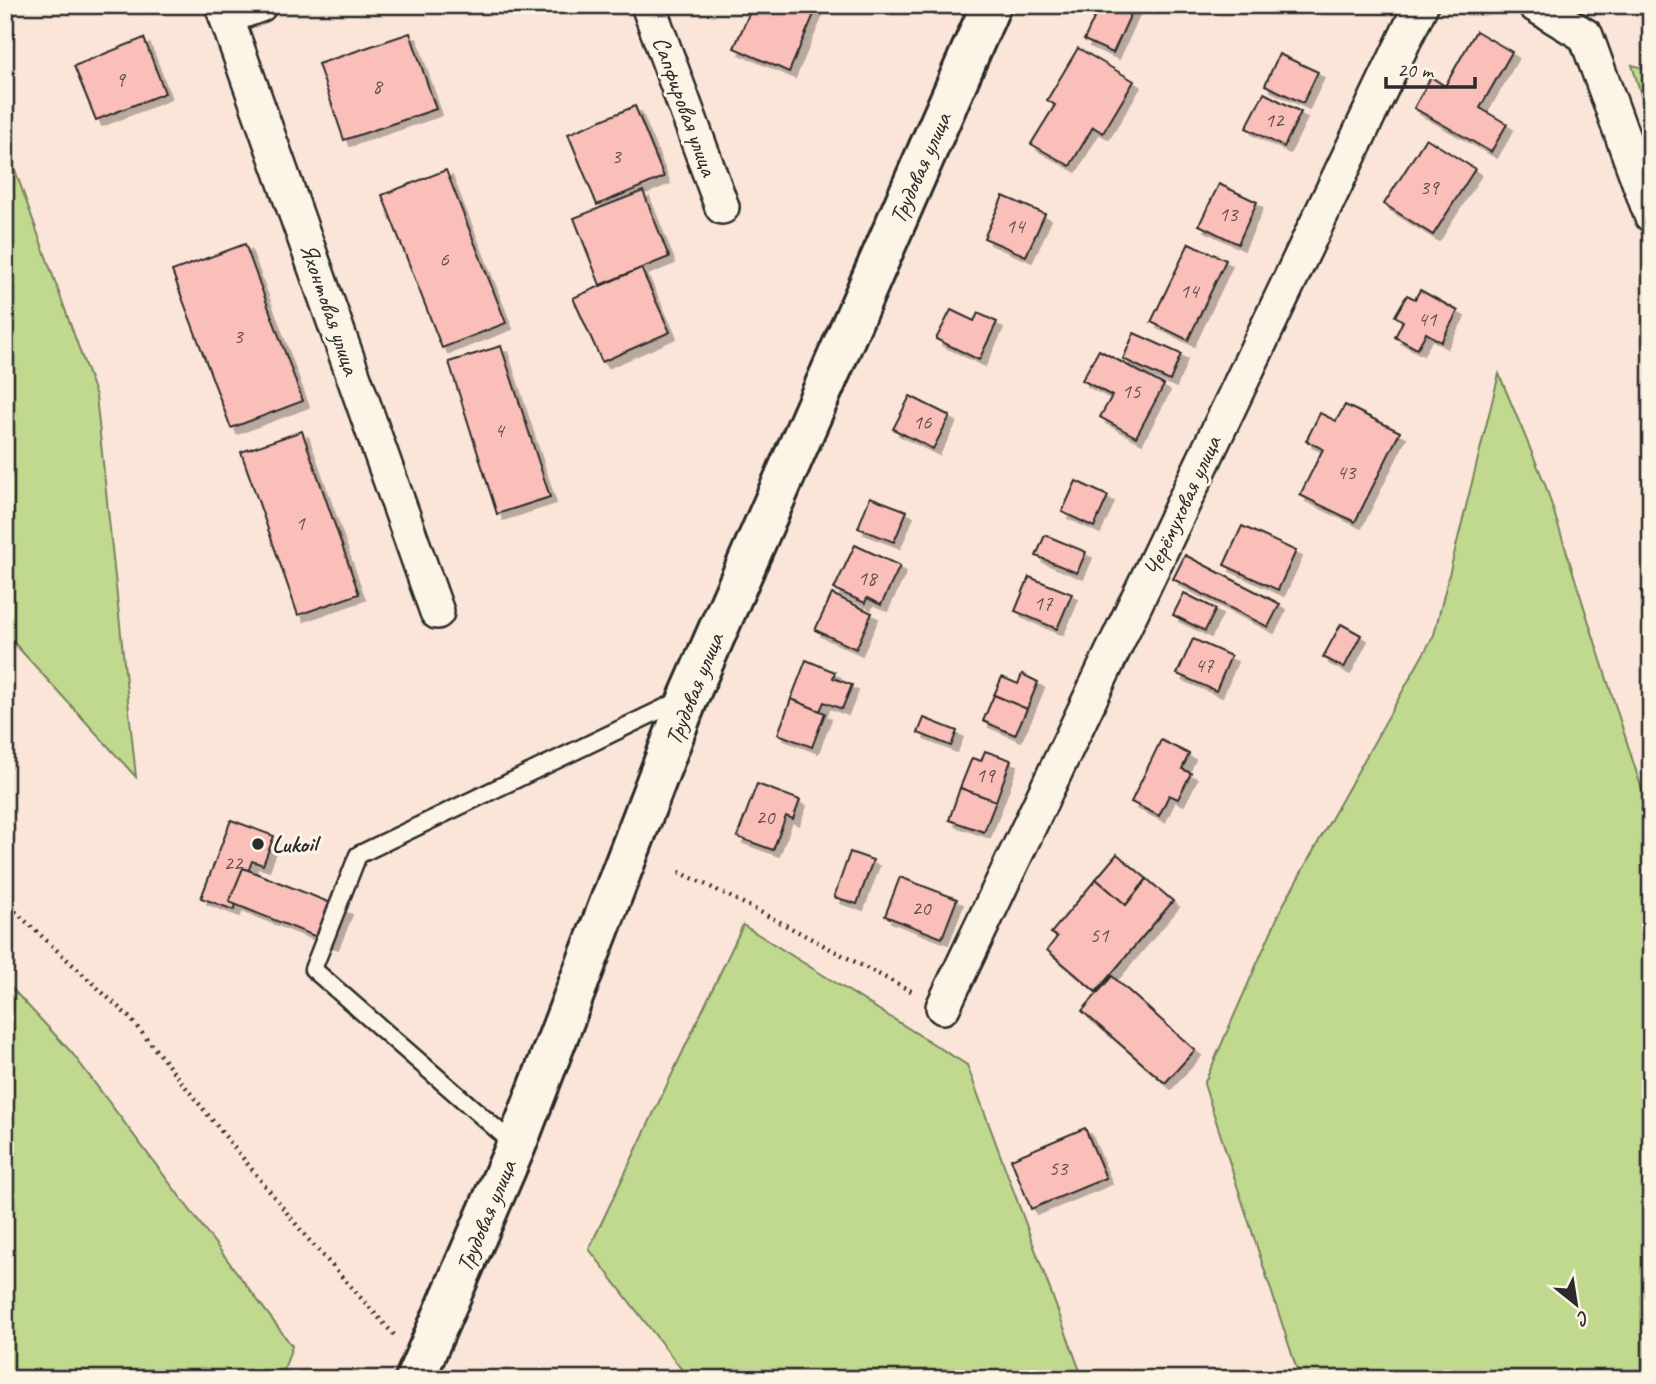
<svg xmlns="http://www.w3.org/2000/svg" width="1656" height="1384" font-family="Caveat,sans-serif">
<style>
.green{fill:#c1d98f;stroke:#76825d;stroke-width:2}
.building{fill:#fabfb8;stroke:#2b2b2b;stroke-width:2;filter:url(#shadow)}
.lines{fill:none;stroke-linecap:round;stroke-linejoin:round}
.service-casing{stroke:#2b2b2b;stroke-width:21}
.minor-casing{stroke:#2b2b2b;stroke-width:38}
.primary-casing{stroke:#2b2b2b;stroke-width:44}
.path{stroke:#2b2b2b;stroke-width:4.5;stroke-dasharray:2 5;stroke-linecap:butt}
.service{stroke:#fcf5e5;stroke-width:16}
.minor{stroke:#fcf5e5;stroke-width:33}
.primary{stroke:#fcf5e5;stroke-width:38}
.poi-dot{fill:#2b2b2b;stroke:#fcf5e5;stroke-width:2.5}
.labels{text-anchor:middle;stroke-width:6;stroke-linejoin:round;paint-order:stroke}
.number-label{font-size:21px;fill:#5f504e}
.street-label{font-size:24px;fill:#2b2b2b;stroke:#fcf5e5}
.poi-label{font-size:24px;font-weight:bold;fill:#2b2b2b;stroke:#fcf5e5;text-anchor:start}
</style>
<defs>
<filter id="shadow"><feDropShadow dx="6" dy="6" stdDeviation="0" flood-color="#0004"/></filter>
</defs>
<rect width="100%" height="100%" fill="#fbe5d8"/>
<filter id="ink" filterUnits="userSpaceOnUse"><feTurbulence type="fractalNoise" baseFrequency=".0143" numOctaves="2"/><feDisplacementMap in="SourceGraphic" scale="14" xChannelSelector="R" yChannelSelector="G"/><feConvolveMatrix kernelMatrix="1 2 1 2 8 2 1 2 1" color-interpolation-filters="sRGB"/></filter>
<g filter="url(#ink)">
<g class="green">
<polygon points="1632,65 1651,70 1651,128"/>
<polygon points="5,142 96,396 136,777 5,633"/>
<polygon points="1499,374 1545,484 1651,818 1651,1379 1300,1379 1204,1084 1282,907 1434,635"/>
<polygon points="743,925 967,1065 1083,1379 689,1379 589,1249"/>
<polygon points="5,981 72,1053 292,1346 281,1379 5,1379"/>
</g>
<g class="building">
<polygon points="753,5 818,5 789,72 734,48"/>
<polygon points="1100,5 1135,5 1113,53 1084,40"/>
<polygon points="1476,31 1512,52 1480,108 1507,124 1491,152 1414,108 1431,77 1445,86"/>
<polygon points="410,33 436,109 344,140 318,64"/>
<polygon points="144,38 165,93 96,120 74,66"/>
<polygon points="1078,48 1134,81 1103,133 1093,127 1070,166 1031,144 1055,105 1047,100"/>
<polygon points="1279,54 1318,72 1303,103 1265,85"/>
<polygon points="1264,93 1301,112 1284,147 1246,128"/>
<polygon points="635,106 664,177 597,205 568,134"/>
<polygon points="1426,138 1475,169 1433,235 1384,204"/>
<polygon points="446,170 506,323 442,348 382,195"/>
<polygon points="1219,184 1257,202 1238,244 1199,225"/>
<polygon points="643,191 669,257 600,285 574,218"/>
<polygon points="1003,196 1045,214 1026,256 984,238"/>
<polygon points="1189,243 1226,260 1188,340 1151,322"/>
<polygon points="245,244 303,401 231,428 172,271"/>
<polygon points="641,268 670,332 602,362 573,298"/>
<polygon points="1420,290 1458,311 1441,342 1426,333 1417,349 1395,337 1403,321 1395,316 1407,295 1415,299"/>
<polygon points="951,310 974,321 978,313 997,322 979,360 936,339"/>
<polygon points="1134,333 1181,354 1170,381 1123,359"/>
<polygon points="501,346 550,497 497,514 449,362"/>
<polygon points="1099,350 1164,385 1136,437 1100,417 1112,396 1082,380"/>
<polygon points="910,396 950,416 933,449 893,429"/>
<polygon points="1345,405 1400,432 1355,522 1300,495 1323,449 1306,441 1320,413 1336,421"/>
<polygon points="302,431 359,594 298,615 241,452"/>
<polygon points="1076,481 1108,496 1094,527 1062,512"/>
<polygon points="870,497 907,511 894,542 858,528"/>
<polygon points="1242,526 1296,551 1278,590 1224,565"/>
<polygon points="1045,535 1086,552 1077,573 1036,556"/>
<polygon points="855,545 900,566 881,605 867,598 865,603 834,589"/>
<polygon points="1185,555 1280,604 1268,627 1173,579"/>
<polygon points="1029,577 1072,594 1057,629 1015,611"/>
<polygon points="1651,588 1651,619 1641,591"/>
<polygon points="1184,593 1216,609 1205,631 1173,615"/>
<polygon points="832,594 872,613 856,649 815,630"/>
<polygon points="1341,624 1361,635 1344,668 1323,657"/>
<polygon points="1193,639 1231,656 1216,691 1177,674"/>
<polygon points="806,660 835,672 833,678 852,685 842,709 824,702 820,711 791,699"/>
<polygon points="1022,674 1038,682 1027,709 994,695 1002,677 1018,684"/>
<polygon points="994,695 1027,709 1015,735 983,721"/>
<polygon points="791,699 825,713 812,747 778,734"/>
<polygon points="924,718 957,731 951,746 918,733"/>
<polygon points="1161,740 1189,754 1182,769 1191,773 1178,799 1169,795 1159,816 1131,802"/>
<polygon points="985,751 1011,760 996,801 960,788 972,758 981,761"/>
<polygon points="757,784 800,800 793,819 786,816 773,850 737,837"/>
<polygon points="960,788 996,801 984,832 949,820"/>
<polygon points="231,820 274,836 263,865 252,861 234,910 201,898"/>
<polygon points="850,852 873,860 857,904 834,897"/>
<polygon points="1117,854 1147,879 1126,905 1096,879"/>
<polygon points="243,868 346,909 332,943 229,902"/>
<polygon points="900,877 957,899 942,938 885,916"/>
<polygon points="1096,879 1126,905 1147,879 1173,901 1096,992 1047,950 1057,937 1051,933"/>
<polygon points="1112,976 1195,1050 1165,1083 1082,1011"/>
<polygon points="1085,1128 1106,1178 1031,1209 1011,1159"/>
</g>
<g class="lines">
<defs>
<polyline id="service" points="516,1146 313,969 358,855 681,700"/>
<g id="minor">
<polyline points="222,5 437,612"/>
<polyline points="648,5 722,207"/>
<polyline points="1535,5 1586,36 1651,215"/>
<polyline points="227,17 260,5"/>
<polyline points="943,1007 1421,5"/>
</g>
<polyline id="primary" points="415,1379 516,1146 689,696 991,5"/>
</defs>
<use href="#service" class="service-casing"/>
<use href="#minor" class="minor-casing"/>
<use href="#primary" class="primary-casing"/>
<g class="path">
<path d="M679,872c80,37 157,81 236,121"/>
<polyline points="5,902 130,1018 308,1239 397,1338"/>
</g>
<use href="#service" class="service"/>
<use href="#minor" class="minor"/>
<use href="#primary" class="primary"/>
</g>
</g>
<circle class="poi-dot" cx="258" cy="844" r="7"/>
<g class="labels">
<g class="number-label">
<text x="120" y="86">9</text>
<text x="377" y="93">8</text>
<text x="1274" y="127">12</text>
<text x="616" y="163">3</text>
<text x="1429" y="194">39</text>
<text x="1228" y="221">13</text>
<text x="1015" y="233">14</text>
<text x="444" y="266">6</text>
<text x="1189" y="298">14</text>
<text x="1427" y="326">41</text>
<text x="238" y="343">3</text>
<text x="1131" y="398">15</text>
<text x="922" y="429">16</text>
<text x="499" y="437">4</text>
<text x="1346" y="479">43</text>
<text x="300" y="530">1</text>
<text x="867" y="585">18</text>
<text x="1043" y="610">17</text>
<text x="1204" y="672">47</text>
<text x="985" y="782">19</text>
<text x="765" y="824">20</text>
<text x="233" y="870">22</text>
<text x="921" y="915">20</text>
<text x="1099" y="942">51</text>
<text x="1058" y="1175">53</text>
</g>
<g class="street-label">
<text transform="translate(685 106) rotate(70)" y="8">Сапфировая улица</text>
<text transform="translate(920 168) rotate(-66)" y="8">Трудовая улица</text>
<text transform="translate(330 309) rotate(71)" y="8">Яхонтовая улица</text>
<text transform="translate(1182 506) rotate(-65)" y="8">Черёмуховая улица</text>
<text transform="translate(694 689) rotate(-68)" y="8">Трудовая улица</text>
<text transform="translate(486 1216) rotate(-67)" y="8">Трудовая улица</text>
</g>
<g class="poi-label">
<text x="272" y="852">Lukoil</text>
</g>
</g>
<rect width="1656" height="1384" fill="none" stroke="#fcf5e5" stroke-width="28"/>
<rect x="14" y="14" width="1628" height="1356" fill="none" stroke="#2b2b2b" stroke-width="2.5" filter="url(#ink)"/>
<g transform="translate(1576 1304) rotate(150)" stroke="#fcf5e5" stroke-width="5" paint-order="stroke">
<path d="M0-5L12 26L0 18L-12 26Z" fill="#2b2b2b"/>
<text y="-10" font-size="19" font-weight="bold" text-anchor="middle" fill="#2b2b2b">С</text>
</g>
<path d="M1386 77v10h89v-10" fill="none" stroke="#2b2b2b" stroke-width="3.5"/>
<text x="1397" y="77" font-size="21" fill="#2b2b2b" stroke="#fcf5e5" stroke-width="5" paint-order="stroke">20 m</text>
</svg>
